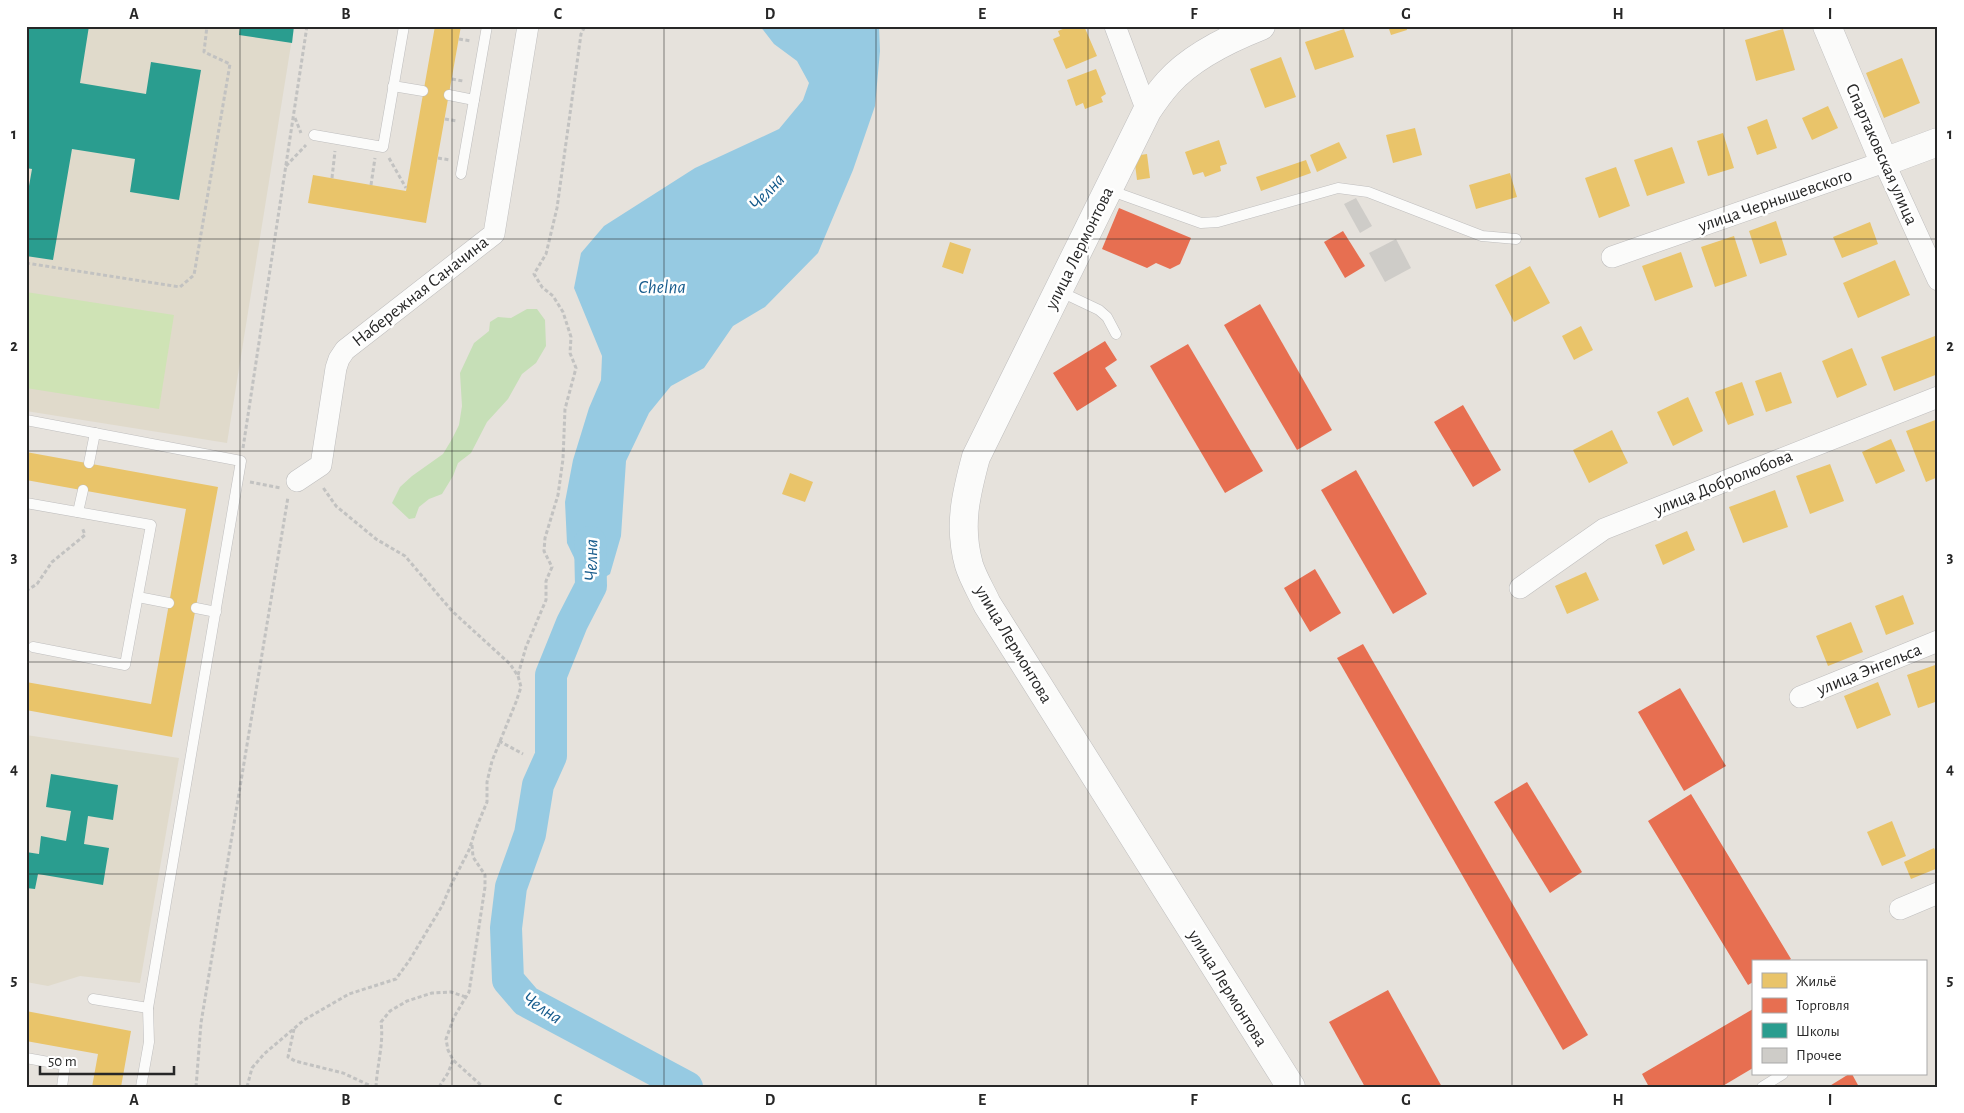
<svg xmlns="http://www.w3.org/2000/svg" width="1964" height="1113" font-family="'Alegreya Sans',sans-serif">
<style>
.education{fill:#e0dacb}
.green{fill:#c6dfb7}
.pitch{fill:#cfe3b5}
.water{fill:#96cae2}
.homes{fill:#e9c46a}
.shops{fill:#e76f51}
.schools{fill:#2a9d8f}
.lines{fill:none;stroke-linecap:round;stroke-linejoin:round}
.river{stroke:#96cae2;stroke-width:32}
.building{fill:#ceccc8}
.lane-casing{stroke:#bfbebe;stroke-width:11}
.street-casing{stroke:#bfbebe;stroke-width:22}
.secondary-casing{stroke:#bfbebe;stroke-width:29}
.path{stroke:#c2c2c1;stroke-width:3;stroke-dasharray:4 2.5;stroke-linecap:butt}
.lane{stroke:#fbfbfa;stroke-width:10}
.street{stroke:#fbfbfa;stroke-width:21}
.secondary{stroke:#fbfbfa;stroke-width:28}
.grid{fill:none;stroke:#272727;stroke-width:1;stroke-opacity:0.55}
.labels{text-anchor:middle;stroke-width:5;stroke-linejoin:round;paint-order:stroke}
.street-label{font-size:18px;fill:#272727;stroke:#fff}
.water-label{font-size:19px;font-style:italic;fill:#165b8c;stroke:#fff}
.neatline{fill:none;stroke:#272727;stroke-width:2}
.grid-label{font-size:16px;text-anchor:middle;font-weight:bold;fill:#272727}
</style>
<rect width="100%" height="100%" fill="#e6e2dc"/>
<g class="education">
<polygon points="26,26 294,26 227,443 26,411"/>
<polygon points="26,735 179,758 140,983 80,976 48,986 26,982"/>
</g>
<polygon class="green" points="527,309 537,309 545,320 546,346 536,363 522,374 508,399 487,422 471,453 458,463 453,476 442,494 429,499 419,507 415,518 409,519 392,503 400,487 412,476 443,454 452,439 459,425 462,406 460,373 474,343 489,331 490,322 498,317 511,318"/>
<polygon class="pitch" points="26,292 174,315 159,409 26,388"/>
<polygon class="water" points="760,26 879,26 880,51 875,106 853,170 818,253 765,307 733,326 704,368 671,386 649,413 626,461 621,536 610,574 591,586 580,570 567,543 565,502 573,460 589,408 601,380 602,356 574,288 581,253 604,226 695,168 779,129 803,100 809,83 797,61 774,44"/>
<g class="homes">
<polygon points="435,26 461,26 426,223 308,203 313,175 406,191"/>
<polygon points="1070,26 1075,26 1076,29 1084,26 1097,56 1066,69 1053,39 1060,36 1058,31"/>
<polygon points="1388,26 1406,26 1407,30 1391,35"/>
<polygon points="1344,29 1354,57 1315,70 1305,42"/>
<polygon points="1783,29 1795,70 1756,81 1745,40"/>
<polygon points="1281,57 1296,97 1265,108 1250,69"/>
<polygon points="1902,58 1920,103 1884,118 1866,73"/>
<polygon points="1096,69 1106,94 1101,97 1103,102 1085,109 1083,103 1076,106 1067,80"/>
<polygon points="1828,106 1838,128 1812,140 1802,118"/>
<polygon points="1767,119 1777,148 1757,155 1747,127"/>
<polygon points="1415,128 1422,155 1393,163 1386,135"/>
<polygon points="1723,133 1734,168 1708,176 1697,141"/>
<polygon points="1219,140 1227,164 1220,166 1221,171 1205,177 1203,172 1193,175 1185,152"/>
<polygon points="1339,142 1347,158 1317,172 1310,155"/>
<polygon points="1672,147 1685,183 1647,196 1634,160"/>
<polygon points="1147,154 1150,178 1137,180 1134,156"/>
<polygon points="1306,160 1311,173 1261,191 1256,177"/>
<polygon points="1616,167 1630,206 1599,218 1585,178"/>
<polygon points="1510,173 1517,197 1476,209 1469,185"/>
<polygon points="1776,221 1787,255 1760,264 1749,231"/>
<polygon points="1870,222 1878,244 1842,258 1833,237"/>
<polygon points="1734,236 1747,276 1715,287 1701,247"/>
<polygon points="950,242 971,249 963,274 942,267"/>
<polygon points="1681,252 1693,287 1655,301 1642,266"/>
<polygon points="1895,260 1910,295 1858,318 1843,283"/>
<polygon points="1530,266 1550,303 1514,322 1495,285"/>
<polygon points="1581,326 1593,350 1574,360 1562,336"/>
<polygon points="1935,336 1938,343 1938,374 1894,391 1881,357"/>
<polygon points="1852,348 1867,385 1837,398 1822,361"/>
<polygon points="1781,372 1792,403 1766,412 1755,381"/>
<polygon points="1742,382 1754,415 1728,425 1715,392"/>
<polygon points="1688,397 1703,431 1673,446 1657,412"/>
<polygon points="1938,419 1938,477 1926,482 1906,431"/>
<polygon points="1612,430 1628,463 1589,483 1573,450"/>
<polygon points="1891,439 1905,471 1876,484 1862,452"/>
<polygon points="26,452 218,487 172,737 26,710 26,682 151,704 186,509 26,480"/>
<polygon points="1830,464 1844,501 1810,514 1796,476"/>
<polygon points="790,473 813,482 805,502 782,494"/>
<polygon points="1775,490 1788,527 1743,543 1729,507"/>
<polygon points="1687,531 1695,550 1663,565 1655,545"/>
<polygon points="1586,572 1599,600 1567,614 1555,586"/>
<polygon points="1903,595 1914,624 1886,635 1875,606"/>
<polygon points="1851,622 1863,652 1828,666 1816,636"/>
<polygon points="1938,664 1938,701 1918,708 1907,675"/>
<polygon points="1878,682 1891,715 1857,729 1844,696"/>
<polygon points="1892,821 1906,856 1882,866 1867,832"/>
<polygon points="1934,848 1938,856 1938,868 1911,879 1904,862"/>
<polygon points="26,1011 131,1031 121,1087 92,1087 98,1054 26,1041"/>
</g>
<g class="shops">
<polygon points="1119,208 1191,238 1180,264 1170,269 1156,263 1147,268 1102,249"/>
<polygon points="1343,231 1365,266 1345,278 1324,242"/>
<polygon points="1260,304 1332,430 1297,450 1224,325"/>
<polygon points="1105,341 1117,360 1105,368 1117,386 1077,411 1053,373"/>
<polygon points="1188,344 1263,471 1225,493 1150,366"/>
<polygon points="1463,405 1501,470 1473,487 1434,422"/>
<polygon points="1356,470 1427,594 1393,614 1321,490"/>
<polygon points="1315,569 1341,613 1310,632 1284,588"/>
<polygon points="1363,644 1588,1035 1563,1050 1337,658"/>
<polygon points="1680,688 1726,766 1684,791 1638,712"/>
<polygon points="1527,782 1582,872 1550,893 1494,802"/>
<polygon points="1691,794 1791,959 1786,962 1753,962 1753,982 1748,985 1648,821"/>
<polygon points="1388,990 1442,1087 1365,1087 1329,1022"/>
<polygon points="1753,1009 1753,1068 1721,1087 1649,1087 1642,1074"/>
<polygon points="1849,1074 1852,1074 1859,1087 1828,1087"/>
</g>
<g class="schools">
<polygon points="26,26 89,26 80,83 146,94 151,62 201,70 179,200 130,192 135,159 72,149 53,260 26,256 26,203 32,169 26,168"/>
<polygon points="240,26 294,26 292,43 239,35"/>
<polygon points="51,774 118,785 113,820 88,816 84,844 109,848 103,885 38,874 35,889 26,888 26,852 39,854 41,836 66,841 71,811 46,807"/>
</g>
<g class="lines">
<polyline class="river" points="590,542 591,586 572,623 551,675 551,756 538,785 530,834 511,887 506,928 508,980 526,1001 687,1087"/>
</g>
<g class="building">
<polygon points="1356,198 1372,226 1360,233 1344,204"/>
<polygon points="1396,239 1411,268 1385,282 1369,253"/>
</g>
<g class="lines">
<defs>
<g id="lane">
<polyline points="393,86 423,91"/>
<polyline points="449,95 474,100"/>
<polyline points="314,135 383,147 404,26"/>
<polyline points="461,174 487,26"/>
<polyline points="1109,190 1201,223 1218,222 1338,188 1368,192 1482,236 1516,239"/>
<polyline points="1059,291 1099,310 1107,317 1116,334"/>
<polyline points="26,420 241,461 148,1008 149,1042 141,1087"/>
<polyline points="89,463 95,433"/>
<polyline points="26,503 151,525 125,665 33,647"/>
<polyline points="78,512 83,490"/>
<polyline points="138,597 169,603"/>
<polyline points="196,608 216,612"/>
<polyline points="93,999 148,1008"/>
<polyline points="26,1058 65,1065 62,1087"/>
<polyline points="1762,1087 1783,1074"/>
</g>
<g id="street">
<polyline points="1115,26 1147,111"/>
<polyline points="1612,257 1884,162 1938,280"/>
<polyline points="297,481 321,465 336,368 339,359 345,350 494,234 528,26"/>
<polyline points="1520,588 1604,529 1938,397"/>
<polyline points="1800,697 1938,641"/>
<polyline points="1900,909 1938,893"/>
</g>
<g id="secondary">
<path d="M1261,26c-33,13 -70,31 -93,57 -8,9 -15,19 -21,28l-171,346c-10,37 -18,69 -7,108 4,13 12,26 18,39l304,483"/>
<polyline points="1827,26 1884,162 1938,142"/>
</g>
</defs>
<use href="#lane" class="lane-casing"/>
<use href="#street" class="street-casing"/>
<use href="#secondary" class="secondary-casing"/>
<g class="path">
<polyline points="459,39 471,41"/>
<polyline points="452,79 463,81"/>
<polyline points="295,118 301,133"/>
<polyline points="445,119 457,121"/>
<polyline points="389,158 406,188"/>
<polyline points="438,158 450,160"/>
<polyline points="286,166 306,145"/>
<polyline points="332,178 335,151"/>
<polyline points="371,185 375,158"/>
<polyline points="26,263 180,287 194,275 230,64 204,52 207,26"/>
<polyline points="243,448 307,26"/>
<polyline points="250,482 281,488"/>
<polyline points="26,591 37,584 52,562 85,535 82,527"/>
<polyline points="518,675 526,647 546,600 546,581 552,567 544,551 545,538 558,495 563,459 565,409 576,368 570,353 571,337 563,312 553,296 542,287 534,274 546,254 557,208 581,34 585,26"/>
<polyline points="499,741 523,754"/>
<polyline points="472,845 473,857 485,875 485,887 469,992 454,1017 446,1039 448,1050 453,1060 483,1087"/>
<polyline points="294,1029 288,1057 295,1061 343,1073 373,1087"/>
<polyline points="196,1087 201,1023 288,497"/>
<polyline points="247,1087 252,1068 264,1054 304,1020 349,994 396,979 409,961 442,906 451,885 469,850 477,826 487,802 487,782 492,761 516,702 521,687 518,676 510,664 452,611 405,556 376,539 336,506 322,486"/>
<path d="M376,1087c1,-22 8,-44 5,-65l9,-11 17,-10 25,-8 19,-1 15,5"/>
<polyline points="439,1087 448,1073 453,1060"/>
</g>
<use href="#lane" class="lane"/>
<use href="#street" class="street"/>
<use href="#secondary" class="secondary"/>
</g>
<path class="grid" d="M240,26v1061M452,26v1061M664,26v1061M876,26v1061M1088,26v1061M1300,26v1061M1512,26v1061M1724,26v1061M26,239h1912M26,451h1912M26,662h1912M26,874h1912"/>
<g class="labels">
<g class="street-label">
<text transform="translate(1882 154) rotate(66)" y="6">Спартаковская улица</text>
<text transform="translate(1775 200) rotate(-19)" y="6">улица Чернышевского</text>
<text transform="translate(1079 248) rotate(-64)" y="6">улица Лермонтова</text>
<text transform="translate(420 291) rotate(-38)" y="6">Набережная Саначина</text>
<text transform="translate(1723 482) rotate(-22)" y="6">улица Добролюбова</text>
<text transform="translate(1014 644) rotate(59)" y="6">улица Лермонтова</text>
<text transform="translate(1869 669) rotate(-22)" y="6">улица Энгельса</text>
<text transform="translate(1228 988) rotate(58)" y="6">улица Лермонтова</text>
</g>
<g class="water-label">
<text transform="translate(766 191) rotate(-47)" y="7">Челна</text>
<text x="662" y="293">Chelna</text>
<text transform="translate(590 560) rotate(-89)" y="7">Челна</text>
<text transform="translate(543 1007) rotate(33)" y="7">Челна</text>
</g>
</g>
<rect width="1964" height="1113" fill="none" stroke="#ffffff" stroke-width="55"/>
<rect x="1752" y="960" width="175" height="115" fill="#ffffff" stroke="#a9a9a9"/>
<rect x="1762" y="973" width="25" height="15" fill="#e9c46a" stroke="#a9a9a9"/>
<text x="1796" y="986" font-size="15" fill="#272727">Жильё</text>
<rect x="1762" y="998" width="25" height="15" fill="#e76f51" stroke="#a9a9a9"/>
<text x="1796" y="1010" font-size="15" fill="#272727">Торговля</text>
<rect x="1762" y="1023" width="25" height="15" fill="#2a9d8f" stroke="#a9a9a9"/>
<text x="1796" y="1036" font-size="15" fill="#272727">Школы</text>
<rect x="1762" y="1048" width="25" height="15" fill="#ceccc8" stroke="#a9a9a9"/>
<text x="1796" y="1060" font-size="15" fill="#272727">Прочее</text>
<path d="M40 1066v8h134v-8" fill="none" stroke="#272727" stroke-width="2.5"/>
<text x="48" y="1066" font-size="15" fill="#272727" stroke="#ffffff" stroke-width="4" paint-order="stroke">50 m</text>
<rect x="28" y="28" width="1908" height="1058" class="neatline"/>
<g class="grid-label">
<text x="134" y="19">A</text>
<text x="346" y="19">B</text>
<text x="558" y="19">C</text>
<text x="770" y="19">D</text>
<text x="982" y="19">E</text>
<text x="1194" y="19">F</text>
<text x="1406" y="19">G</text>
<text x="1618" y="19">H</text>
<text x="1830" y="19">I</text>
<text x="14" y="139">1</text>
<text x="1950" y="139">1</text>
<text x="14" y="351">2</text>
<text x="1950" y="351">2</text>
<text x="14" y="562">3</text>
<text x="1950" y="562">3</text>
<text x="14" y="774">4</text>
<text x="1950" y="774">4</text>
<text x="14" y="985">5</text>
<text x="1950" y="985">5</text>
<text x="134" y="1105">A</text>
<text x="346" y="1105">B</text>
<text x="558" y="1105">C</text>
<text x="770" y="1105">D</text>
<text x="982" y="1105">E</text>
<text x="1194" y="1105">F</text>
<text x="1406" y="1105">G</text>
<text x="1618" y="1105">H</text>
<text x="1830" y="1105">I</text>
</g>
</svg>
